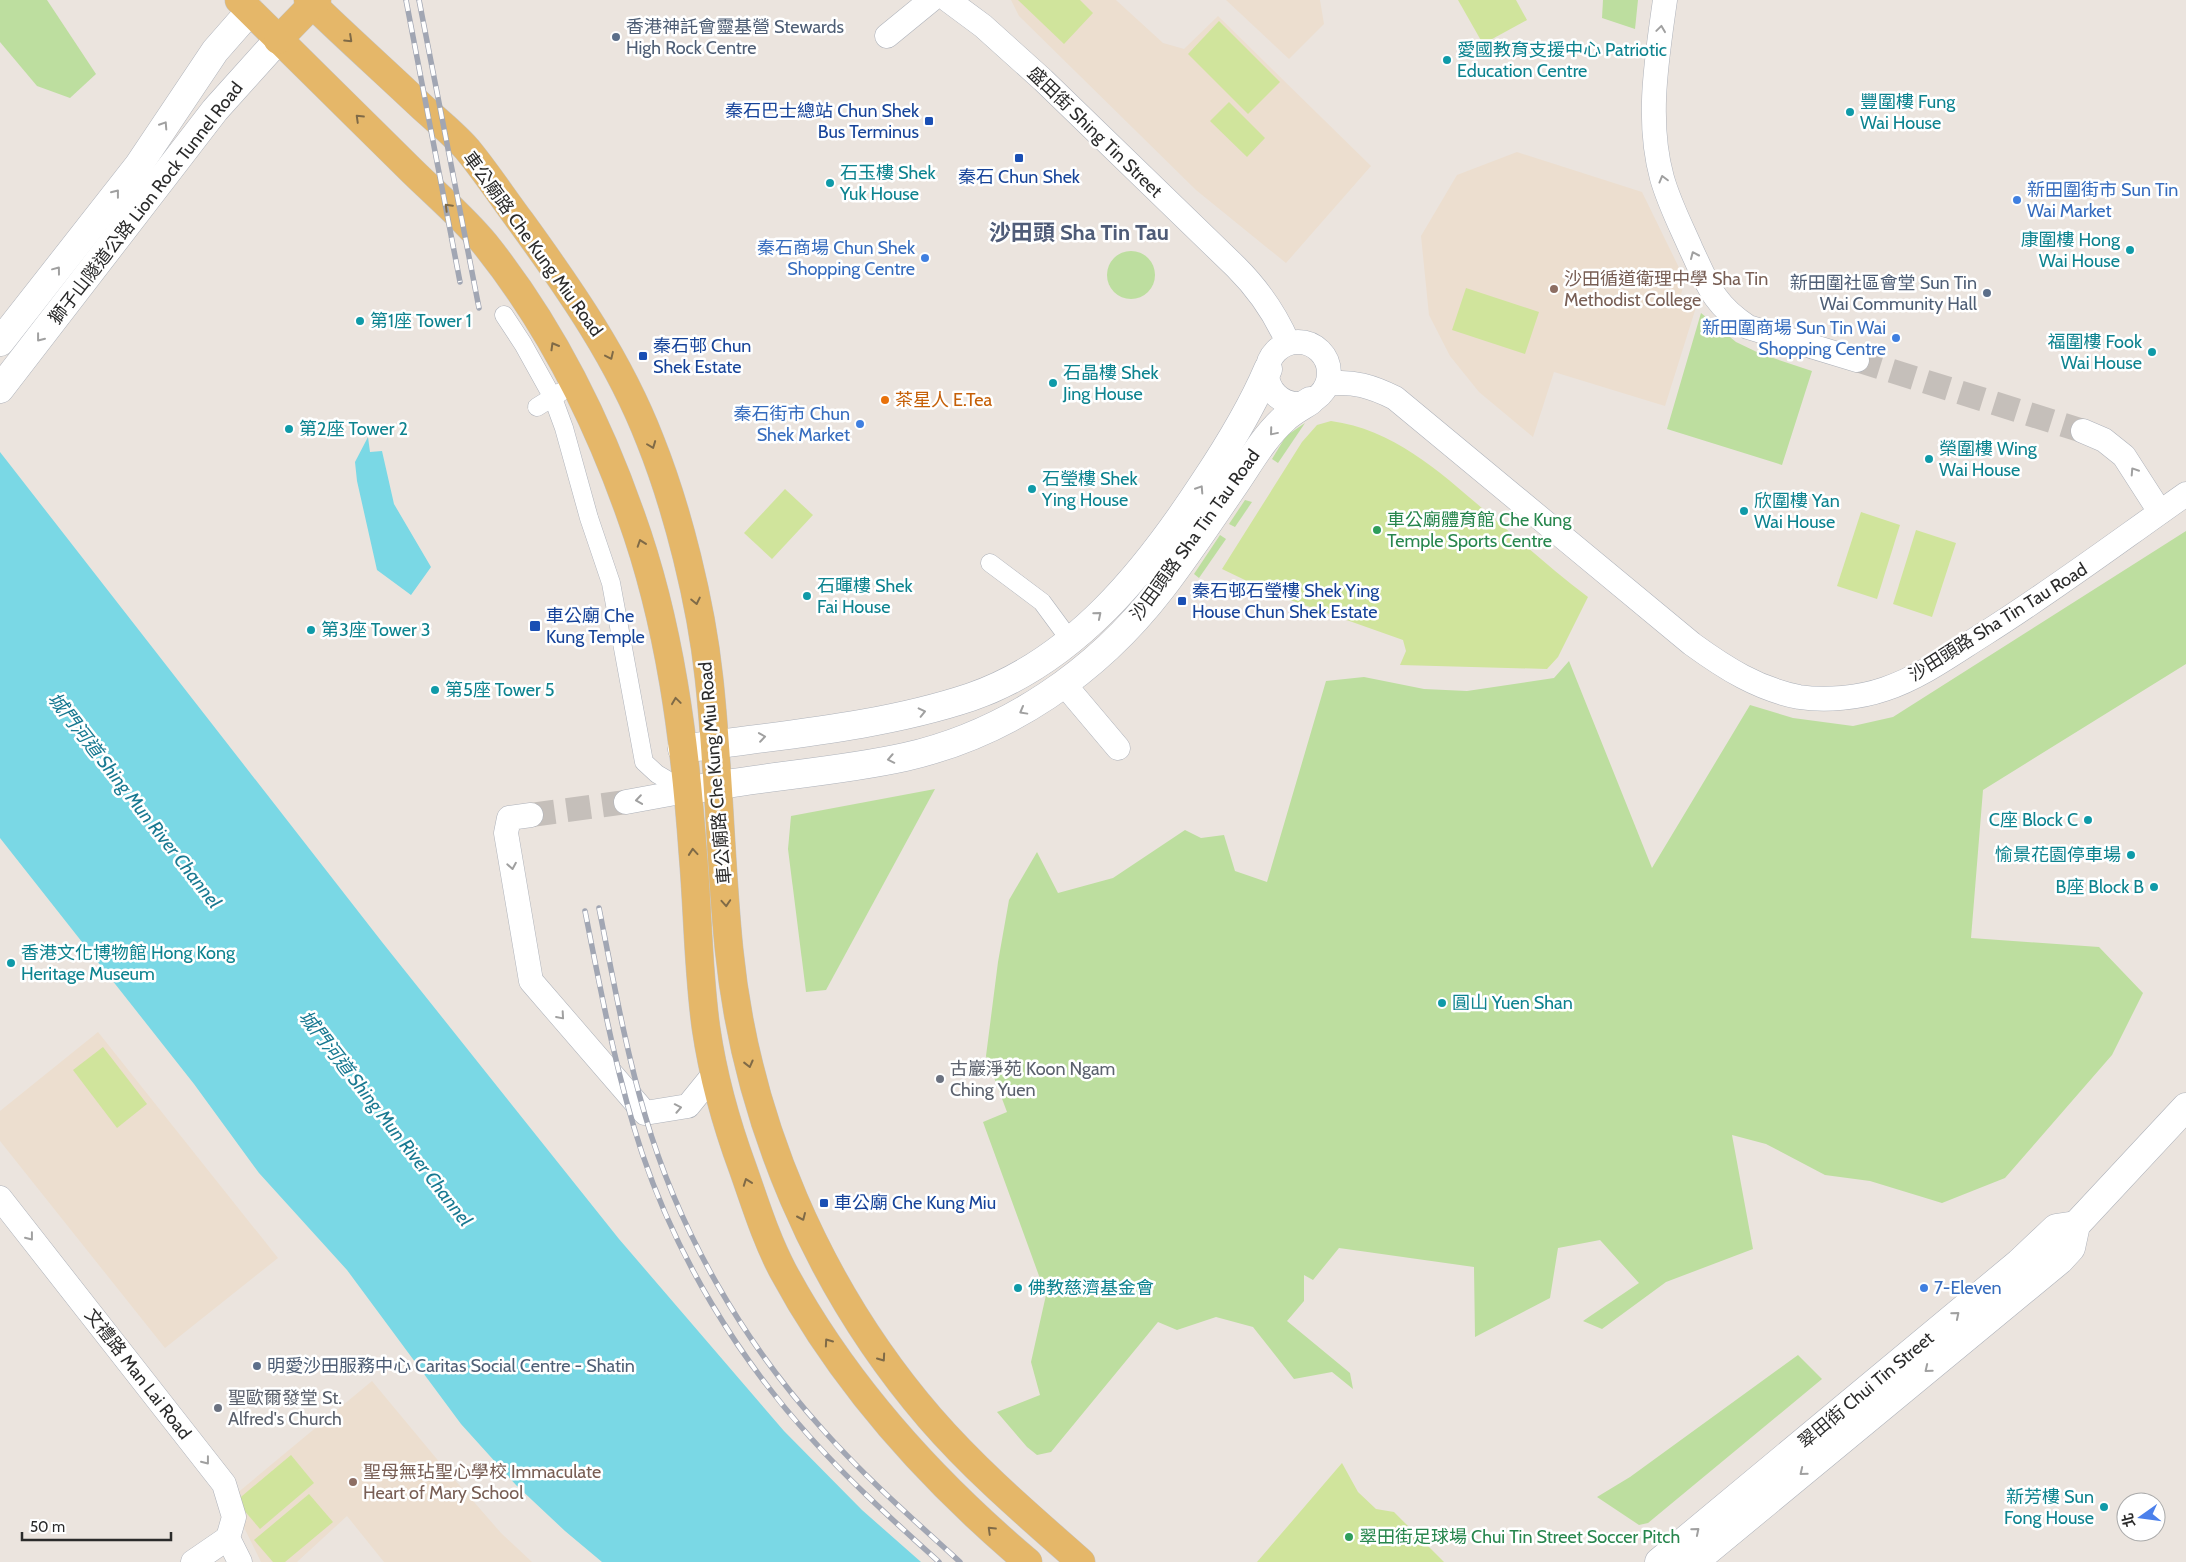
<svg xmlns="http://www.w3.org/2000/svg" width="2186" height="1562" font-family="Cabin,'Noto Sans TC',sans-serif">
<style>
.education{fill:#ecdecf}
.green{fill:#bdde9f}
.pitch{fill:#d0e49c}
.water{fill:#7ad8e5}
.lines{fill:none;stroke-linecap:round;stroke-linejoin:round}
.minor-tunnel{stroke:#c5bfba;stroke-width:24;stroke-dasharray:24 12;stroke-linecap:butt}
.pedestrian-casing{stroke:#aeb2ba;stroke-width:19}
.minor-casing{stroke:#aeb2ba;stroke-width:25}
.tertiary-casing{stroke:#aeb2ba;stroke-width:29}
.secondary-casing{stroke:#aeb2ba;stroke-width:29}
.primary-casing{stroke:#c4c4c4;stroke-width:29}
.pedestrian{stroke:#fff;stroke-width:18}
.minor{stroke:#fff;stroke-width:24}
.tertiary{stroke:#fff;stroke-width:28}
.secondary{stroke:#fff;stroke-width:28}
.primary{stroke:#e5b769;stroke-width:28}
.rail-casing{stroke:#a1a6b3;stroke-width:5.5}
.rail{stroke:#fff;stroke-width:4;stroke-dasharray:11;stroke-linecap:butt}
.oneway{stroke:#a0a0a0}
.oneway2{stroke:#7f6a47}
.service-dot{fill:#5c6f8a;stroke:#fff;stroke-width:2}
.culture-dot{fill:#0f9aa8;stroke:#fff;stroke-width:2}
.transit-dot{fill:#1a4fb4;stroke:#fff;stroke-width:2}
.shop-dot{fill:#3f7fe0;stroke:#fff;stroke-width:2}
.education-dot{fill:#8d6e63;stroke:#fff;stroke-width:2}
.food-dot{fill:#e8710a;stroke:#fff;stroke-width:2}
.leisure-dot{fill:#2e9e5b;stroke:#fff;stroke-width:2}
.worship-dot{fill:#6b7280;stroke:#fff;stroke-width:2}
.labels{text-anchor:middle;stroke-width:5;stroke-linejoin:round;paint-order:stroke}
.service-label{font-size:18px;fill:#4e5e75;stroke:#fff;text-anchor:start}
.culture-label{font-size:18px;fill:#0d838f;stroke:#fff;text-anchor:start}
.transit-label{font-size:18px;fill:#164399;stroke:#fff;text-anchor:start}
.street-label{font-size:18px;fill:#2b2b2b;stroke:#fff}
.shop-label{font-size:18px;fill:#366cbe;stroke:#fff;text-anchor:end}
.education-label{font-size:18px;fill:#785e54;stroke:#fff;text-anchor:start}
.food-label{font-size:18px;fill:#c56008;stroke:#fff;text-anchor:start}
.leisure-label{font-size:18px;fill:#27864d;stroke:#fff;text-anchor:start}
.worship-label{font-size:18px;fill:#5b616d;stroke:#fff;text-anchor:start}
.water-label{font-size:19px;font-style:italic;fill:#187991;stroke:#fff}
.district-label{font-size:22px;font-weight:bold;fill:#4f5c78;stroke:#fff}
</style>
<rect width="100%" height="100%" fill="#ebe4de"/>
<g class="education">
<polygon points="1011,0 1116,0 1163,43 1184,49 1218,16 1371,166 1286,263 1196,190 1019,16"/>
<polygon points="1226,0 1320,0 1324,24 1289,59"/>
<polygon points="1517,152 1642,192 1685,280 1680,298 1697,304 1665,406 1554,372 1533,437 1479,392 1450,356 1429,315 1421,236 1457,175"/>
<polygon points="98,1032 278,1258 165,1348 0,1141 0,1111"/>
<polygon points="372,1381 441,1464 501,1533 532,1562 384,1562 347,1516 297,1562 261,1562 230,1499"/>
</g>
<g class="green">
<polygon points="0,0 47,0 96,74 70,98 37,86 0,42"/>
<polygon points="1603,0 1638,0 1635,29 1602,18"/>
<circle cx="1131" cy="275" r="24"/>
<polygon points="1701,313 1736,342 1761,354 1812,371 1782,465 1667,429"/>
<polygon points="1305,423 1278,463 1272,459 1286,436"/>
<polygon points="1245,500 1252,502 1235,527 1229,524"/>
<polygon points="2186,531 2186,664 1983,790 1971,938 2099,947 2143,993 2112,1055 2005,1178 1942,1203 1870,1181 1825,1175 1766,1144 1732,1135 1753,1249 1666,1282 1602,1329 1583,1321 1639,1283 1600,1240 1558,1248 1550,1298 1475,1337 1474,1267 1339,1248 1313,1280 1304,1275 1304,1301 1287,1321 1350,1373 1353,1389 1332,1372 1294,1379 1253,1327 1216,1317 1177,1330 1158,1322 1051,1452 1037,1455 1027,1447 997,1412 1040,1395 1031,1362 1046,1295 983,1122 1007,1112 986,1056 998,962 1009,900 1037,852 1058,893 1113,878 1185,830 1201,838 1224,835 1235,871 1267,882 1326,681 1364,677 1424,689 1467,691 1554,678 1569,661 1652,868 1750,705 1793,718 1853,726 1893,717"/>
<polygon points="1220,535 1226,539 1199,578 1194,574"/>
<polygon points="935,789 826,990 806,992 788,849 791,816"/>
<polygon points="1798,1355 1822,1379 1648,1523 1639,1525 1597,1497 1630,1477"/>
</g>
<g class="pitch">
<polygon points="1018,0 1080,0 1093,13 1064,44"/>
<polygon points="1458,0 1516,0 1527,20 1483,44"/>
<polygon points="1219,21 1280,82 1248,114 1188,54"/>
<polygon points="1229,102 1265,138 1247,157 1210,121"/>
<polygon points="1466,288 1539,312 1525,354 1452,330"/>
<path d="M1331,421c61,8 108,50 152,88 35,30 69,61 105,88l-30,60 -11,12 -147,-4 6,-14 -3,-11 -127,-45 -54,-26 80,-127 15,-17z"/>
<polygon points="785,489 813,515 772,559 744,533"/>
<polygon points="1861,512 1900,525 1877,599 1837,586"/>
<polygon points="1916,530 1956,543 1932,617 1893,604"/>
<polygon points="103,1047 147,1104 117,1128 73,1070"/>
<polygon points="291,1455 314,1483 260,1529 236,1501"/>
<polygon points="1342,1463 1358,1492 1376,1509 1394,1512 1444,1562 1257,1562"/>
<polygon points="309,1494 333,1522 285,1562 273,1562 254,1540"/>
</g>
<g class="water">
<polygon points="368,437 370,452 382,451 394,504 431,567 411,595 377,570 357,481 355,462"/>
<polygon points="0,452 382,942 619,1239 784,1431 862,1510 921,1562 602,1562 565,1531 516,1485 461,1424 347,1270 259,1173 194,1084 0,838"/>
</g>
<g class="lines">
<g class="minor-tunnel">
<polyline points="1857,360 2083,431"/>
<polyline points="531,815 626,802"/>
</g>
<defs>
<g id="pedestrian">
<polyline points="504,315 523,344 553,398 564,428 589,518 611,583 644,762 657,774 686,791"/>
<polyline points="537,407 561,392"/>
<polyline points="990,563 1042,602 1070,640"/>
</g>
<g id="minor">
<path d="M948,0l35,26 60,54 193,187c23,23 39,46 52,76"/>
<path d="M1665,0c-8,58 -19,120 -3,178 7,25 19,48 29,71 17,36 22,55 57,78l109,33"/>
<polyline points="887,36 931,0"/>
<circle cx="1298" cy="373" r="31"/>
<path d="M1328,384c24,-4 45,3 67,14l297,246c33,24 66,45 107,53 27,4 60,1 86,-8 36,-12 67,-35 99,-55 70,-44 135,-93 202,-140"/>
<polyline points="2083,431 2104,440 2124,456 2160,512"/>
<polyline points="1064,684 1118,748"/>
<polyline points="626,802 686,791"/>
<polyline points="531,815 509,818 506,833 531,981 645,1113 688,1106 714,1074"/>
<polyline points="0,1198 224,1484 234,1517 228,1538 240,1562"/>
<polyline points="193,1562 228,1538"/>
</g>
<g id="tertiary">
<path d="M682,749c96,-14 196,-21 289,-52 104,-36 176,-127 234,-216 24,-36 46,-72 63,-112"/>
<path d="M686,791c73,-15 147,-18 219,-34 102,-23 192,-85 256,-168 26,-34 50,-70 74,-105 15,-22 29,-47 49,-65 7,-7 17,-12 26,-18"/>
<polyline points="1659,1562 2019,1263 2056,1228 2076,1225"/>
<polyline points="1694,1562 2060,1260 2071,1248 2076,1225 2186,1107"/>
</g>
<g id="secondary">
<polyline points="0,342 138,166 215,51 250,11"/>
<polyline points="0,389 215,110 278,40"/>
</g>
<g id="primary">
<path d="M239,0c56,56 113,111 169,167 25,25 54,49 77,77 64,80 112,175 146,272 39,108 54,225 62,339 5,58 5,116 13,173 7,48 20,95 37,141 12,34 23,70 40,102 60,112 148,209 245,291"/>
<path d="M308,0c37,36 75,70 112,105 16,15 33,28 47,44 19,23 36,49 54,73 50,69 98,138 129,218 28,70 51,163 59,238 10,90 11,181 20,271 17,171 89,339 201,469 46,53 99,98 151,144"/>
<polyline points="278,40 317,0"/>
</g>
</defs>
<use href="#pedestrian" class="pedestrian-casing"/>
<use href="#minor" class="minor-casing"/>
<use href="#tertiary" class="tertiary-casing"/>
<use href="#secondary" class="secondary-casing"/>
<use href="#primary" class="primary-casing"/>
<use href="#pedestrian" class="pedestrian"/>
<use href="#minor" class="minor"/>
<use href="#tertiary" class="tertiary"/>
<use href="#secondary" class="secondary"/>
<use href="#primary" class="primary"/>
<defs>
<g id="rail">
<polyline points="406,0 460,282"/>
<polyline points="419,0 479,308"/>
<path d="M599,908c14,70 26,139 46,207 34,117 97,226 179,316 42,47 90,89 136,131"/>
<path d="M585,911c16,81 31,163 57,242 35,104 94,202 168,284 40,45 85,85 129,125"/>
</g>
</defs>
<use href="#rail" class="rail-casing"/>
<use href="#rail" class="rail"/>
</g>
<defs><path id="oneway-chevron" d="M-2-3.5L2.5 0L-2 3.5" fill="none" stroke-width="1.6" stroke-linecap="round" stroke-linejoin="round" transform="scale(1.25)"/></defs>
<g class="oneway">
<use href="#oneway-chevron" transform="translate(1661 29) rotate(-82)"/>
<use href="#oneway-chevron" transform="translate(164 125) rotate(-57)"/>
<use href="#oneway-chevron" transform="translate(1663 179) rotate(-105)"/>
<use href="#oneway-chevron" transform="translate(116 193) rotate(-52)"/>
<use href="#oneway-chevron" transform="translate(1694 255) rotate(-114)"/>
<use href="#oneway-chevron" transform="translate(57 270) rotate(-53)"/>
<use href="#oneway-chevron" transform="translate(40 338) rotate(128)"/>
<use href="#oneway-chevron" transform="translate(1273 432) rotate(130)"/>
<use href="#oneway-chevron" transform="translate(2134 471) rotate(-123)"/>
<use href="#oneway-chevron" transform="translate(1200 489) rotate(-57)"/>
<use href="#oneway-chevron" transform="translate(1098 615) rotate(-40)"/>
<use href="#oneway-chevron" transform="translate(1023 711) rotate(151)"/>
<use href="#oneway-chevron" transform="translate(922 712) rotate(-13)"/>
<use href="#oneway-chevron" transform="translate(762 737) rotate(-8)"/>
<use href="#oneway-chevron" transform="translate(891 759) rotate(169)"/>
<use href="#oneway-chevron" transform="translate(639 800) rotate(172)"/>
<use href="#oneway-chevron" transform="translate(512 866) rotate(80)"/>
<use href="#oneway-chevron" transform="translate(561 1016) rotate(49)"/>
<use href="#oneway-chevron" transform="translate(678 1108) rotate(-11)"/>
<use href="#oneway-chevron" transform="translate(30 1237) rotate(52)"/>
<use href="#oneway-chevron" transform="translate(1956 1315) rotate(-40)"/>
<use href="#oneway-chevron" transform="translate(1928 1369) rotate(141)"/>
<use href="#oneway-chevron" transform="translate(206 1461) rotate(52)"/>
<use href="#oneway-chevron" transform="translate(1803 1472) rotate(141)"/>
<use href="#oneway-chevron" transform="translate(1696 1531) rotate(-40)"/>
</g>
<g class="oneway2">
<use href="#oneway-chevron" transform="translate(349 39) rotate(43)"/>
<use href="#oneway-chevron" transform="translate(359 118) rotate(-136)"/>
<use href="#oneway-chevron" transform="translate(448 207) rotate(-135)"/>
<use href="#oneway-chevron" transform="translate(554 346) rotate(-120)"/>
<use href="#oneway-chevron" transform="translate(610 356) rotate(65)"/>
<use href="#oneway-chevron" transform="translate(652 445) rotate(69)"/>
<use href="#oneway-chevron" transform="translate(641 543) rotate(-109)"/>
<use href="#oneway-chevron" transform="translate(696 601) rotate(78)"/>
<use href="#oneway-chevron" transform="translate(676 701) rotate(-98)"/>
<use href="#oneway-chevron" transform="translate(693 852) rotate(-95)"/>
<use href="#oneway-chevron" transform="translate(726 903) rotate(86)"/>
<use href="#oneway-chevron" transform="translate(749 1064) rotate(76)"/>
<use href="#oneway-chevron" transform="translate(747 1182) rotate(-110)"/>
<use href="#oneway-chevron" transform="translate(802 1217) rotate(66)"/>
<use href="#oneway-chevron" transform="translate(828 1342) rotate(-125)"/>
<use href="#oneway-chevron" transform="translate(882 1358) rotate(55)"/>
<use href="#oneway-chevron" transform="translate(991 1530) rotate(-136)"/>
</g>
<g class="service-dot">
<circle cx="616" cy="37" r="5"/>
<circle cx="1987" cy="293" r="5"/>
<circle cx="257" cy="1366" r="5"/>
</g>
<g class="culture-dot">
<circle cx="1447" cy="60" r="5"/>
<circle cx="1850" cy="112" r="5"/>
<circle cx="830" cy="183" r="5"/>
<circle cx="2130" cy="250" r="5"/>
<circle cx="360" cy="321" r="5"/>
<circle cx="2152" cy="352" r="5"/>
<circle cx="1053" cy="383" r="5"/>
<circle cx="289" cy="429" r="5"/>
<circle cx="1929" cy="459" r="5"/>
<circle cx="1032" cy="489" r="5"/>
<circle cx="1744" cy="511" r="5"/>
<circle cx="807" cy="596" r="5"/>
<circle cx="311" cy="630" r="5"/>
<circle cx="435" cy="690" r="5"/>
<circle cx="2088" cy="820" r="5"/>
<circle cx="2131" cy="855" r="5"/>
<circle cx="2154" cy="887" r="5"/>
<circle cx="11" cy="963" r="5"/>
<circle cx="1442" cy="1003" r="5"/>
<circle cx="1018" cy="1288" r="5"/>
<circle cx="2104" cy="1507" r="5"/>
</g>
<g class="transit-dot">
<rect x="924" y="116" width="10" height="10" rx="2.5"/>
<rect x="1014" y="153" width="10" height="10" rx="2.5"/>
<rect x="638" y="351" width="10" height="10" rx="2.5"/>
<rect x="1177" y="596" width="10" height="10" rx="2.5"/>
<rect x="529" y="620" width="12" height="12" rx="2.5"/>
<rect x="819" y="1198" width="10" height="10" rx="2.5"/>
</g>
<g class="shop-dot">
<circle cx="2017" cy="200" r="5"/>
<circle cx="925" cy="258" r="5"/>
<circle cx="1896" cy="338" r="5"/>
<circle cx="860" cy="424" r="5"/>
<circle cx="1924" cy="1288" r="5"/>
</g>
<g class="education-dot">
<circle cx="1554" cy="289" r="5"/>
<circle cx="353" cy="1482" r="5"/>
</g>
<circle class="food-dot" cx="885" cy="400" r="5"/>
<g class="leisure-dot">
<circle cx="1377" cy="530" r="5"/>
<circle cx="1349" cy="1537" r="5"/>
</g>
<g class="worship-dot">
<circle cx="940" cy="1079" r="5"/>
<circle cx="218" cy="1408" r="5"/>
</g>
<g class="labels">
<g class="service-label">
<text x="626" y="33">香港神託會靈基營 Stewards<tspan x="626" dy="21">High Rock Centre</tspan></text>
<text x="1977" y="289" text-anchor="end">新田圍社區會堂 Sun Tin<tspan x="1977" dy="21">Wai Community Hall</tspan></text>
<text x="267" y="1372">明愛沙田服務中心 Caritas Social Centre - Shatin</text>
</g>
<g class="culture-label">
<text x="1457" y="56">愛國教育支援中心 Patriotic<tspan x="1457" dy="21">Education Centre</tspan></text>
<text x="1860" y="108">豐圍樓 Fung<tspan x="1860" dy="21">Wai House</tspan></text>
<text x="840" y="179">石玉樓 Shek<tspan x="840" dy="21">Yuk House</tspan></text>
<text x="2120" y="246" text-anchor="end">康圍樓 Hong<tspan x="2120" dy="21">Wai House</tspan></text>
<text x="370" y="327">第1座 Tower 1</text>
<text x="2142" y="348" text-anchor="end">福圍樓 Fook<tspan x="2142" dy="21">Wai House</tspan></text>
<text x="1063" y="379">石晶樓 Shek<tspan x="1063" dy="21">Jing House</tspan></text>
<text x="299" y="435">第2座 Tower 2</text>
<text x="1939" y="455">榮圍樓 Wing<tspan x="1939" dy="21">Wai House</tspan></text>
<text x="1042" y="485">石瑩樓 Shek<tspan x="1042" dy="21">Ying House</tspan></text>
<text x="1754" y="507">欣圍樓 Yan<tspan x="1754" dy="21">Wai House</tspan></text>
<text x="817" y="592">石暉樓 Shek<tspan x="817" dy="21">Fai House</tspan></text>
<text x="321" y="636">第3座 Tower 3</text>
<text x="445" y="696">第5座 Tower 5</text>
<text x="2078" y="826" text-anchor="end">C座 Block C</text>
<text x="2121" y="861" text-anchor="end">愉景花園停車場</text>
<text x="2144" y="893" text-anchor="end">B座 Block B</text>
<text x="21" y="959">香港文化博物館 Hong Kong<tspan x="21" dy="21">Heritage Museum</tspan></text>
<text x="1452" y="1009">圓山 Yuen Shan</text>
<text x="1028" y="1294">佛教慈濟基金會</text>
<text x="2094" y="1503" text-anchor="end">新芳樓 Sun<tspan x="2094" dy="21">Fong House</tspan></text>
</g>
<g class="transit-label">
<text x="919" y="117" text-anchor="end">秦石巴士總站 Chun Shek<tspan x="919" dy="21">Bus Terminus</tspan></text>
<text x="1019" y="183" text-anchor="middle">秦石 Chun Shek</text>
<text x="653" y="352">秦石邨 Chun<tspan x="653" dy="21">Shek Estate</tspan></text>
<text x="1192" y="597">秦石邨石瑩樓 Shek Ying<tspan x="1192" dy="21">House Chun Shek Estate</tspan></text>
<text x="546" y="622">車公廟 Che<tspan x="546" dy="21">Kung Temple</tspan></text>
<text x="834" y="1209">車公廟 Che Kung Miu</text>
</g>
<g class="street-label">
<text transform="translate(1095 132) rotate(44)" y="6">盛田街 Shing Tin Street</text>
<text transform="translate(146 203) rotate(-52)" y="6">獅子山隧道公路 Lion Rock Tunnel Road</text>
<text transform="translate(533 244) rotate(54)" y="6">車公廟路 Che Kung Miu Road</text>
<text transform="translate(1195 535) rotate(-54)" y="6">沙田頭路 Sha Tin Tau Road</text>
<text transform="translate(1998 622) rotate(-32)" y="6">沙田頭路 Sha Tin Tau Road</text>
<text transform="translate(715 773) rotate(-95)" y="6">車公廟路 Che Kung Miu Road</text>
<text transform="translate(138 1374) rotate(52)" y="6">文禮路 Man Lai Road</text>
<text transform="translate(1866 1390) rotate(-40)" y="6">翠田街 Chui Tin Street</text>
</g>
<g class="shop-label">
<text x="2027" y="196" text-anchor="start">新田圍街市 Sun Tin<tspan x="2027" dy="21">Wai Market</tspan></text>
<text x="915" y="254">秦石商場 Chun Shek<tspan x="915" dy="21">Shopping Centre</tspan></text>
<text x="1886" y="334">新田圍商場 Sun Tin Wai<tspan x="1886" dy="21">Shopping Centre</tspan></text>
<text x="850" y="420">秦石街市 Chun<tspan x="850" dy="21">Shek Market</tspan></text>
<text x="1934" y="1294" text-anchor="start">7-Eleven</text>
</g>
<g class="education-label">
<text x="1564" y="285">沙田循道衛理中學 Sha Tin<tspan x="1564" dy="21">Methodist College</tspan></text>
<text x="363" y="1478">聖母無玷聖心學校 Immaculate<tspan x="363" dy="21">Heart of Mary School</tspan></text>
</g>
<g class="food-label">
<text x="895" y="406">茶星人 E.Tea</text>
</g>
<g class="leisure-label">
<text x="1387" y="526">車公廟體育館 Che Kung<tspan x="1387" dy="21">Temple Sports Centre</tspan></text>
<text x="1359" y="1543">翠田街足球場 Chui Tin Street Soccer Pitch</text>
</g>
<g class="worship-label">
<text x="950" y="1075">古巖淨苑 Koon Ngam<tspan x="950" dy="21">Ching Yuen</tspan></text>
<text x="228" y="1404">聖歐爾發堂 St.<tspan x="228" dy="21">Alfred's Church</tspan></text>
</g>
<g class="water-label">
<text transform="translate(135 800) rotate(52)" y="7">城門河道 Shing Mun River Channel</text>
<text transform="translate(386 1118) rotate(52)" y="7">城門河道 Shing Mun River Channel</text>
</g>
<g class="district-label">
<text x="1079" y="240">沙田頭 Sha Tin Tau</text>
</g>
</g>
<g transform="translate(2141 1517) rotate(256)"><circle r="24" fill="#ffffff" stroke="#aaaaaa"/>
<path d="M0-4L9 19L0 12L-9 19Z" fill="#4b80eb"/>
<text y="-8" font-size="14" font-weight="bold" text-anchor="middle" fill="#2b2b2b">北</text>
</g>
<path d="M22 1532v8h149v-8" fill="none" stroke="#2b2b2b" stroke-width="2.5"/>
<text x="30" y="1532" font-size="15" fill="#2b2b2b" stroke="#ffffff" stroke-width="4" paint-order="stroke">50 m</text>
</svg>
